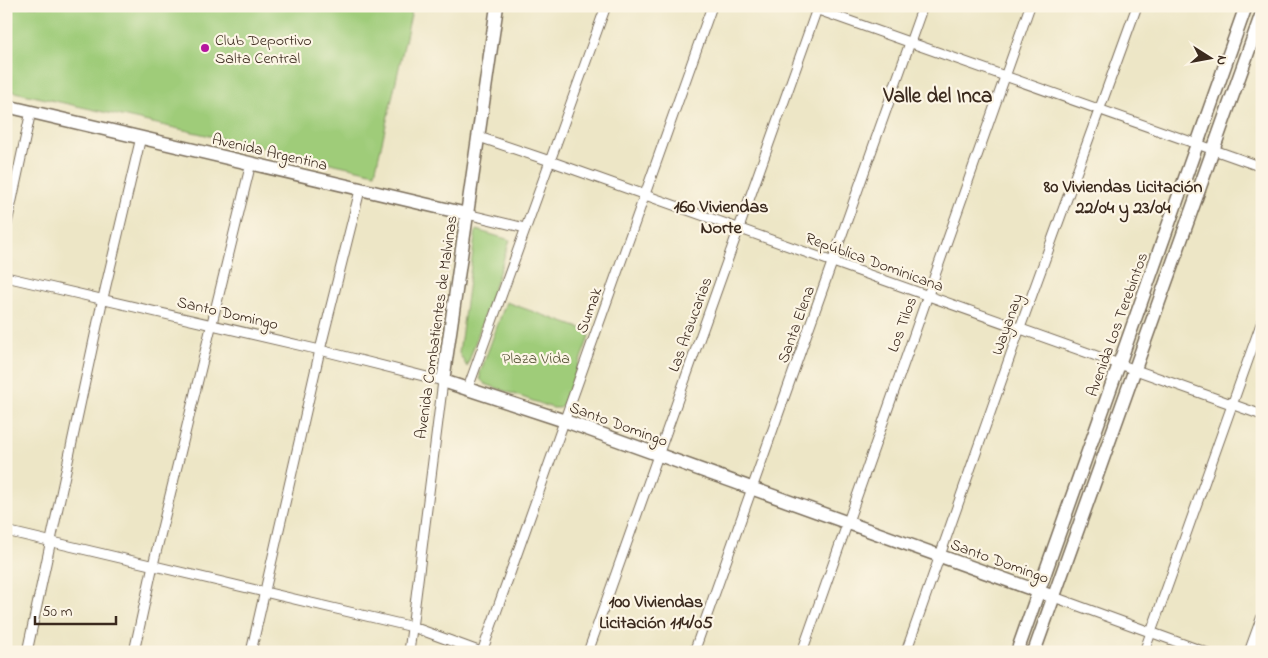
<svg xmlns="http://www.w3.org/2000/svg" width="1268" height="658" font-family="'Indie Flower',sans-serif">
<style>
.green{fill:#9fcc79;stroke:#6d7b4c}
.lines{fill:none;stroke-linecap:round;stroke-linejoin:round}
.street-casing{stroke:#796c59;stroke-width:11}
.secondary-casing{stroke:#796c59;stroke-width:15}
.street{stroke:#fff;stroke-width:9}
.secondary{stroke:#fff;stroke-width:12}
.poi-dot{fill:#b5179e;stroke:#fcf5e5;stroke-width:2}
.labels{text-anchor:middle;stroke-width:4.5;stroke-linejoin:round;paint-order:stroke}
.poi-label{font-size:16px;fill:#3b2a1e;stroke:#fcf5e5;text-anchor:start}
.street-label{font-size:16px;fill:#3b2a1e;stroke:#fcf5e5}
.park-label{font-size:16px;fill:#545235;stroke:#fcf5e5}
.neighbourhood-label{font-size:18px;font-weight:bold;fill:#3b2a1e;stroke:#fcf5e5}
.district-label{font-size:21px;font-weight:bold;fill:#3b2a1e;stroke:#fcf5e5}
</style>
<rect width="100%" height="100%" fill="#fcf5e5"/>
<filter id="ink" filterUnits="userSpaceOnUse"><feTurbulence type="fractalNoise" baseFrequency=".02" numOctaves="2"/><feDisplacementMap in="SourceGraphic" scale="10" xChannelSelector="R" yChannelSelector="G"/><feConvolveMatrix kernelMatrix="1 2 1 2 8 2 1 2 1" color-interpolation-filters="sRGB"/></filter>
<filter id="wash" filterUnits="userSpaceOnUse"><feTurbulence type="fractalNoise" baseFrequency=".0096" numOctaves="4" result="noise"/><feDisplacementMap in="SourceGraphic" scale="20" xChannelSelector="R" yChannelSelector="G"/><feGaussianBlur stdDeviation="1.12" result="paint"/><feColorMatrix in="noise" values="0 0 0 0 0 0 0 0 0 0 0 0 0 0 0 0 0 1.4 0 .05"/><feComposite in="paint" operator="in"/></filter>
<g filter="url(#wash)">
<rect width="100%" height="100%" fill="#ede6c6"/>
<g class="green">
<polygon points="6,6 413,6 375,173 6,90"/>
<polygon points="476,230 510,240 467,367 459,353"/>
<polygon points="506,302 591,332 564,403 560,408 553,408 485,384 480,379 480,373"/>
</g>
</g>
<g filter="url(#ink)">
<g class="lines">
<defs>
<g id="street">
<polyline points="807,6 1262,167"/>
<polyline points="479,137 550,161 1262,415"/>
<polyline points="467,214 525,228"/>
<polyline points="6,228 31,111"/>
<polyline points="6,277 320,350 443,381 409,652"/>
<polyline points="468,388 606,6"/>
<polyline points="6,531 413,627 481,652"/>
<polyline points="1054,597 1205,652"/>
<polyline points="27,652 103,298 141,137"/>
<polyline points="134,652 153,565 251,163"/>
<polyline points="251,652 320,350 360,190"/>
<polyline points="482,652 712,6"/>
<polyline points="588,652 818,6"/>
<polyline points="694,652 923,6"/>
<polyline points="802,652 1030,6"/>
<polyline points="906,652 1020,328 1137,6"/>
<polyline points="1144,652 1262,321"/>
<polyline points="1249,652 1262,616"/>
</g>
<g id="secondary">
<polyline points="497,6 443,381 565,421 1054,597"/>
<polyline points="6,106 467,214"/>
<polyline points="1017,652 1246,6"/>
<polyline points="1034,652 1262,13"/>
</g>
</defs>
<use href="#street" class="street-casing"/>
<use href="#secondary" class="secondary-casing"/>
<use href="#street" class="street"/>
<use href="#secondary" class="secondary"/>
</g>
</g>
<circle class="poi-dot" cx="205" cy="48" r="5"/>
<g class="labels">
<g class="poi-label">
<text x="215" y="45">Club Deportivo<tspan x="215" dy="18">Salta Central</tspan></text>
</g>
<g class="street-label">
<text transform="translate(270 151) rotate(13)" y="6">Avenida Argentina</text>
<text transform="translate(875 261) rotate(20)" y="6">República Dominicana</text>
<text transform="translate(588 310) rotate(-70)" y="6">Sumak</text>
<text transform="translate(228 312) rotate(13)" y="6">Santo Domingo</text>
<text transform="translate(689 324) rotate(-70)" y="6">Las Araucarias</text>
<text transform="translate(795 324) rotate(-70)" y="6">Santa Elena</text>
<text transform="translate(901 324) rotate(-70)" y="6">Los Tilos</text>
<text transform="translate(1006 324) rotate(-70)" y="6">Wayanay</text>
<text transform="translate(1116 324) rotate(-70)" y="6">Avenida Los Terebintos</text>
<text transform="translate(435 327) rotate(-82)" y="6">Avenida Combatientes de Malvinas</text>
<text transform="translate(619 423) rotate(20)" y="6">Santo Domingo</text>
<text transform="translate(1000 560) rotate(20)" y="6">Santo Domingo</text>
</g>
<g class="park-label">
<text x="536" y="363">Plaza Vida</text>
</g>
<g class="neighbourhood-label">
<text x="1123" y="192">80 Viviendas Licitación<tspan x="1123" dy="21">22/04 y 23/04</tspan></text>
<text x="721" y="212">160 Viviendas<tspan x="721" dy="21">Norte</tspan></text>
<text x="656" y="607">100 Viviendas<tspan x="656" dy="21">Licitación 114/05</tspan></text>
</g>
<g class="district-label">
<text x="938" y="102">Valle del Inca</text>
</g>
</g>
<rect width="1268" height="658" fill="none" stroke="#fcf5e5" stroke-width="25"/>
<g transform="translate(1210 58) rotate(101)" stroke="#fcf5e5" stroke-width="4" paint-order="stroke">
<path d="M0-4L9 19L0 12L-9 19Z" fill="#3b2a1e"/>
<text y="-8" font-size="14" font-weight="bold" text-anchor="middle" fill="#3b2a1e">N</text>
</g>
<path d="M35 616v8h81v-8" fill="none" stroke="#3b2a1e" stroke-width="2.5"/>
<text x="42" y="616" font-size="15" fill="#3b2a1e" stroke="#fcf5e5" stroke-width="4" paint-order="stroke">50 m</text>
</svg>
